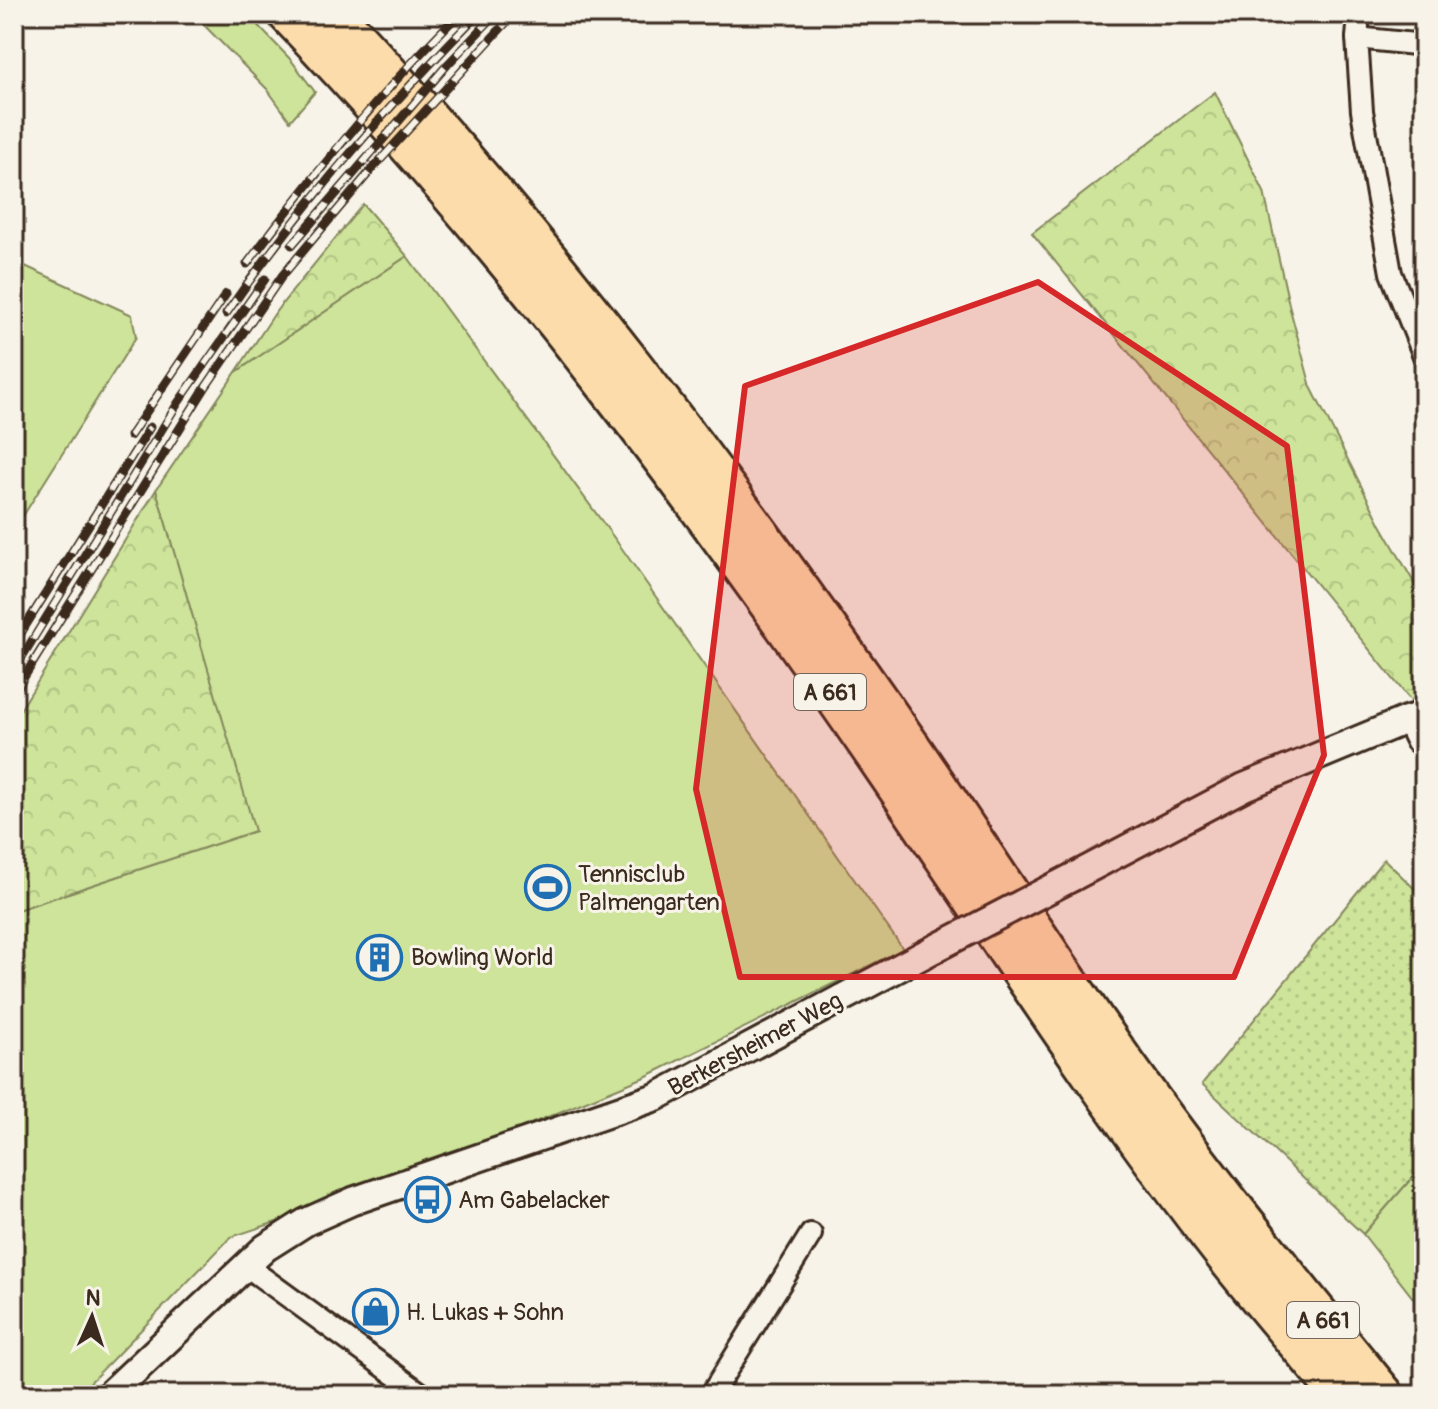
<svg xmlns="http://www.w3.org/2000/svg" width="1438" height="1409" font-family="Pangolin,sans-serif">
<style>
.grass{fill:#cde49a;stroke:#84875c;stroke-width:2}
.forest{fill:url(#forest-crowns);stroke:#84875c;stroke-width:2}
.garden{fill:url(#garden-dots);stroke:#84875c;stroke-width:2}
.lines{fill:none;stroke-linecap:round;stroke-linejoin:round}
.minor-casing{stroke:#3b2a1e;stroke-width:26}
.tertiary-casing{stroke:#3b2a1e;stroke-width:32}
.motorway-casing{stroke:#3b2a1e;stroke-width:44}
.minor{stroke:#f7f3e8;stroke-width:20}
.tertiary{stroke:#f7f3e8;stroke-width:26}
.motorway{stroke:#fddcac;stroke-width:38}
.rail-casing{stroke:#3b2a1e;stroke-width:9}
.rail{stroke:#f7f3e8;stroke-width:6;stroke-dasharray:18;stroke-linecap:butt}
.tertiary-bridge-casing{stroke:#3b2a1e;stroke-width:32;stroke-linecap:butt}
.tertiary-bridge{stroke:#f7f3e8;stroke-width:26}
.marked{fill:#d62828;fill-opacity:0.2;stroke:#d62828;stroke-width:6;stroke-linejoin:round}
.labels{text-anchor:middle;stroke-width:6;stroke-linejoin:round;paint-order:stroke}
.shield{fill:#f7f3e8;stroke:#73665b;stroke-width:2}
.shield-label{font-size:22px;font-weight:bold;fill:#3b2a1e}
.poi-label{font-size:24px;fill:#3b2a1e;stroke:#f7f3e8;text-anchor:start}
.street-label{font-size:24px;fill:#3b2a1e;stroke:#f7f3e8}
</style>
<defs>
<pattern id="forest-crowns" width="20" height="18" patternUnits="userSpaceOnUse" patternTransform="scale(2)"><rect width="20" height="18" fill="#cde49a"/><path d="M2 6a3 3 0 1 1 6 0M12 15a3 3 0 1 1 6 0" fill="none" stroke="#b1c484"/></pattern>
<pattern id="garden-dots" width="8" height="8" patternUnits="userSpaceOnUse" patternTransform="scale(2)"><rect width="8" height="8" fill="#cde49a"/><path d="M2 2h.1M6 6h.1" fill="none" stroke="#b1c484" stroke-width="1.8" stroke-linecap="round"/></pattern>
</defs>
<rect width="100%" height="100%" fill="#f7f3e8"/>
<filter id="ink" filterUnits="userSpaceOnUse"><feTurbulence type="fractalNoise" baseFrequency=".0125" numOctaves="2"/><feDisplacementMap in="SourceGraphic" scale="16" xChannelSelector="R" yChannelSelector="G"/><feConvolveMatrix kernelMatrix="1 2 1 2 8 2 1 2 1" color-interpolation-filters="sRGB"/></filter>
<g filter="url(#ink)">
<g class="grass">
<polygon points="193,14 247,14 291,60 315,92 290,121 267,89"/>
<polygon points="407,256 623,550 903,949 647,1076 355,1196 231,1237 78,1395 14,1395 14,911 254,831 156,490 236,372"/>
<polygon points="14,261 132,315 136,337 23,516 14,497"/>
<polygon points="1424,1164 1424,1312 1363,1234"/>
</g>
<g class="forest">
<polygon points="1215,92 1264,192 1290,309 1311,387 1381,525 1424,600 1424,698 1411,701 1032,233"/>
<polygon points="363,204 407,256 236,372 277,310"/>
<polygon points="156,490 255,831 14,911 14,720"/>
</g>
<polygon class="garden" points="1384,859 1424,898 1424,1164 1363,1234 1202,1084"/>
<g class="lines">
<defs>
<g id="minor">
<polyline points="1359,14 1357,38 1362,111 1391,273 1424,356"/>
<polyline points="1357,38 1424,45"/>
<polyline points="1406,720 1416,741 1424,747"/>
<polyline points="245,1265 423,1395"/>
<polyline points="711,1395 811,1234"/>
</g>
<g id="tertiary">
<polyline points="1073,877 1244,787 1406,720 1424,715"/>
<polyline points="109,1395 265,1248 306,1222 353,1201 656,1097 936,948"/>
</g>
<g id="motorway">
<path d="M288,14c223,233 418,494 600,760 110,161 215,326 336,480 38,48 78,94 117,141"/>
<path d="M334,14c211,224 397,474 572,726 75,108 144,219 220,325 81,114 170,222 258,330"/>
</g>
</defs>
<use href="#minor" class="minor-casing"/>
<use href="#tertiary" class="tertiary-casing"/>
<use href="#motorway" class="motorway-casing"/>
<use href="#minor" class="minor"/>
<use href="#tertiary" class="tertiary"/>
<use href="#motorway" class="motorway"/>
<defs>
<g id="rail">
<polyline points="292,245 448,64 496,14"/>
<path d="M247,264c65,-87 134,-173 212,-250"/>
<path d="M226,314c74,-107 161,-207 252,-300"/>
<polyline points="130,436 226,294"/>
<polyline points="14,644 150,427"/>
<polyline points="14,670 178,403 265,279"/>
<polyline points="14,693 205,388 282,276 373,168 514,14"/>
</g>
</defs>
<use href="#rail" class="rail-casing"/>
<use href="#rail" class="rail"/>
<defs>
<polyline id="tertiary-bridge" points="936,948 1073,877"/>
</defs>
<use href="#tertiary-bridge" class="tertiary-bridge-casing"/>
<use href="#tertiary-bridge" class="tertiary-bridge"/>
</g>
</g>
<path class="marked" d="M1038,282l249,164 37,309 -90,222h-494l-44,-188 49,-403z"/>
<defs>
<symbol id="stadium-ring" viewBox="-11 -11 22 22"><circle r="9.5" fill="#f7f3e8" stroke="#1f6fb2" stroke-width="1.5"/><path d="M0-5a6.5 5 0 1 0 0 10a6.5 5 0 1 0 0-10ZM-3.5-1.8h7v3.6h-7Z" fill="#1f6fb2"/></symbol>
<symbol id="building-ring" viewBox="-11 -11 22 22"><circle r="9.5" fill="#f7f3e8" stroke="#1f6fb2" stroke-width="1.5"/><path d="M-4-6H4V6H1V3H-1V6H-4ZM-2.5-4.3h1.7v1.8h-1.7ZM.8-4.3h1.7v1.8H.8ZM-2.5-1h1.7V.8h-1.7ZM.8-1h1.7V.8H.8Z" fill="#1f6fb2"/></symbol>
<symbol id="bus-ring" viewBox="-11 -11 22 22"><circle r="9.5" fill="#f7f3e8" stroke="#1f6fb2" stroke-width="1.5"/><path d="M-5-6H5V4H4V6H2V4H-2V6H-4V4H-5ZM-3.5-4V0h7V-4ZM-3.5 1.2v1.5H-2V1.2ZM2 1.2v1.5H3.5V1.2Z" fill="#1f6fb2"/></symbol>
<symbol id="shop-ring" viewBox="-11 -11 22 22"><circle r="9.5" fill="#f7f3e8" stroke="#1f6fb2" stroke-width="1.5"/><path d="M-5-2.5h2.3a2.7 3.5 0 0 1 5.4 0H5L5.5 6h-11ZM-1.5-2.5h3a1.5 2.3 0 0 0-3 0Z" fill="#1f6fb2"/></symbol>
</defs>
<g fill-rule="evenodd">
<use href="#stadium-ring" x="522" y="862" width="51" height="51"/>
<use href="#building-ring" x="354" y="932" width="51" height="51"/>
<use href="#bus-ring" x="402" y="1174" width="51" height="51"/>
<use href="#shop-ring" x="350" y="1286" width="51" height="51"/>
</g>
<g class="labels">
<g class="shield">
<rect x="794" y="674" width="72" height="36" rx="6"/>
<rect x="1287" y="1302" width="72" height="36" rx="6"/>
</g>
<g class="shield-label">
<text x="830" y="700">A 661</text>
<text x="1323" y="1328">A 661</text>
</g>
<g class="poi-label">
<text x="578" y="882">Tennisclub<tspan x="578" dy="28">Palmengarten</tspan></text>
<text x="411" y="965">Bowling World</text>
<text x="458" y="1208">Am Gabelacker</text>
<text x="406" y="1320">H. Lukas + Sohn</text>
</g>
<g class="street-label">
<text transform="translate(755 1044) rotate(-28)" y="8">Berkersheimer Weg</text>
</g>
</g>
<rect width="1438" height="1409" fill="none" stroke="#f7f3e8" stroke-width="48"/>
<rect x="24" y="24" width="1390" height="1361" fill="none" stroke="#3b2a1e" stroke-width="3" filter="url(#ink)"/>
<g transform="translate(92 1317) rotate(3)" stroke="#f7f3e8" stroke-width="6" paint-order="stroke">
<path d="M0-6L14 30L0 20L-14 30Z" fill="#3b2a1e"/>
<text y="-12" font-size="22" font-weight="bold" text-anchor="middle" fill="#3b2a1e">N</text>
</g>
</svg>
